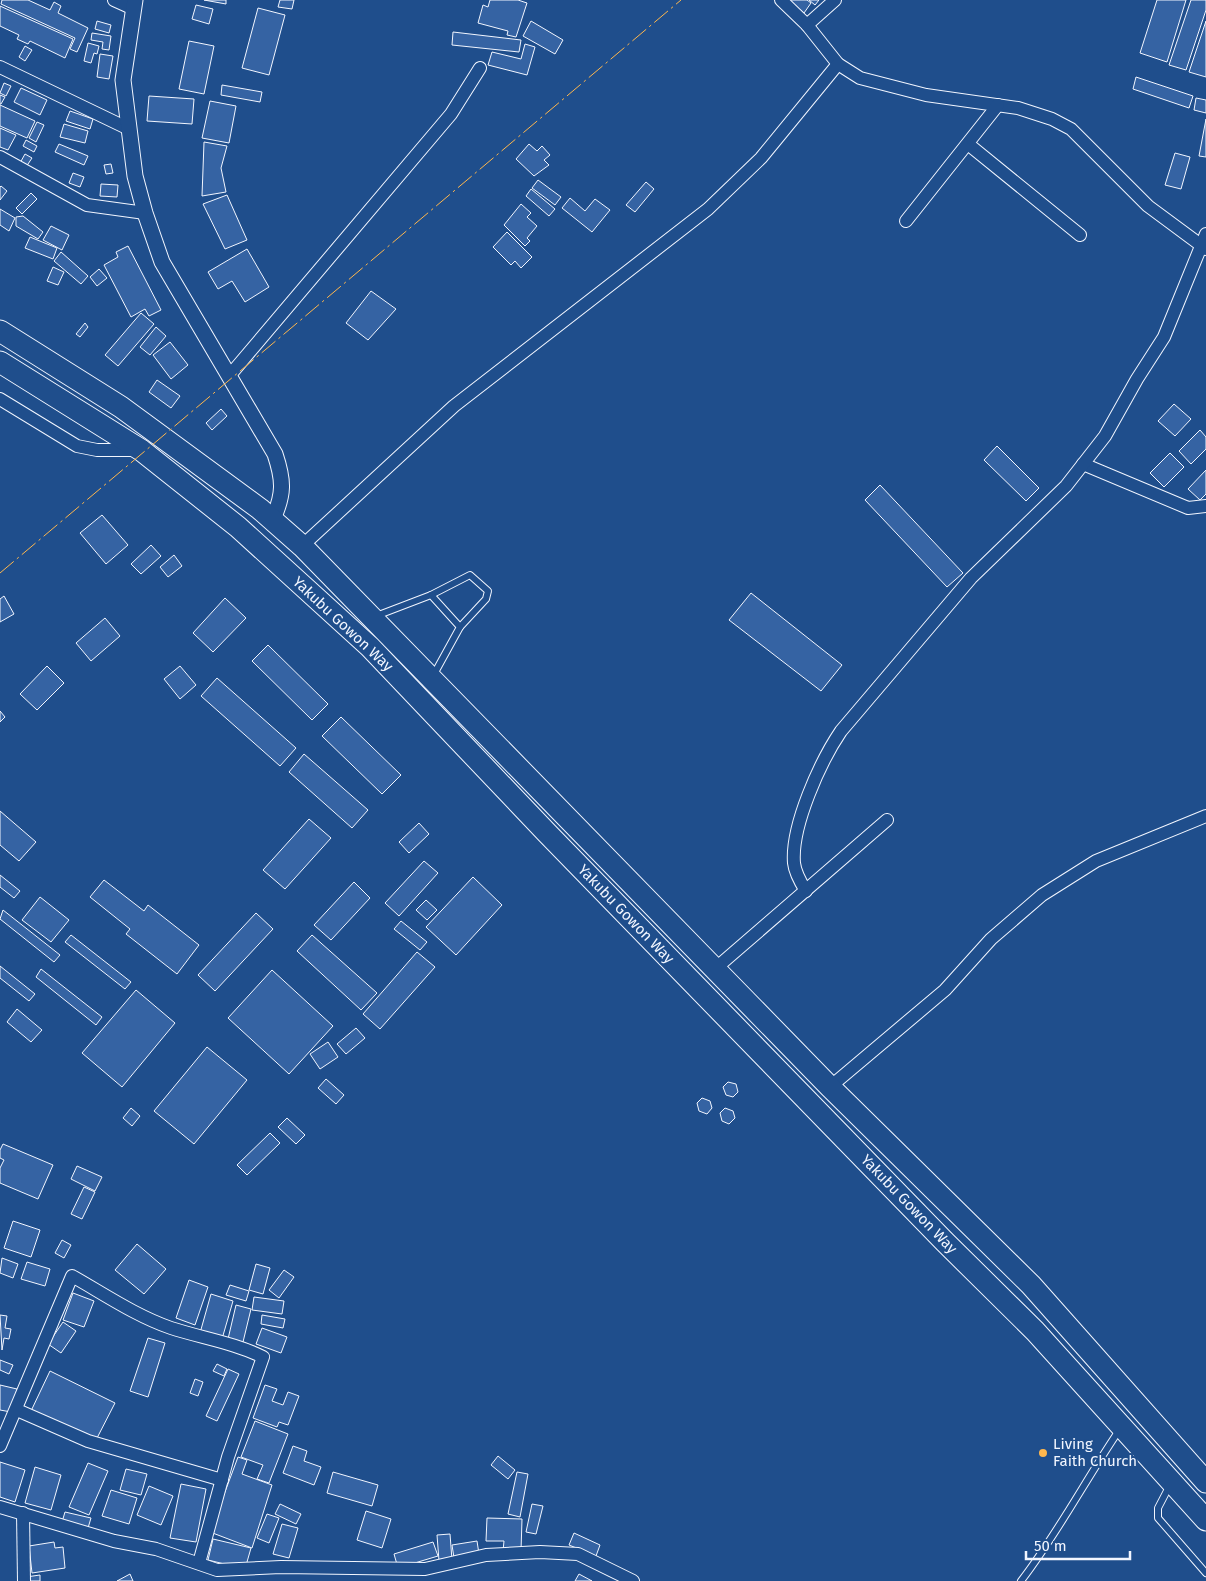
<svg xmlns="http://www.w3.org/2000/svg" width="1206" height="1581" font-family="'Fira Sans',sans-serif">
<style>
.building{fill:#3563a3;stroke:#f2f6ff}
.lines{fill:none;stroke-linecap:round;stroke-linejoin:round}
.service-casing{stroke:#f2f6ff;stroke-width:8}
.minor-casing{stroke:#f2f6ff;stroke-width:14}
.tertiary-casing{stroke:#f2f6ff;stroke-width:17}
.trunk-casing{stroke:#f2f6ff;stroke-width:23}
.service{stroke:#1f4e8c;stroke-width:6}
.minor{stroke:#1f4e8c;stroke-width:12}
.tertiary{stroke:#1f4e8c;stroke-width:15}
.trunk{stroke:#1f4e8c;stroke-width:21}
.power{stroke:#ffb74d;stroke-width:1;stroke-dasharray:18 4 2.5 4;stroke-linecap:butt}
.poi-dot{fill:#ffb74d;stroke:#1f4e8c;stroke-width:2}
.labels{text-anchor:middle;stroke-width:4;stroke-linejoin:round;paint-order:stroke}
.street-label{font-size:15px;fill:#f2f6ff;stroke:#1f4e8c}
.poi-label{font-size:15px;fill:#f2f6ff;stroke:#1f4e8c;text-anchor:start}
</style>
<rect width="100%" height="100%" fill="#1f4e8c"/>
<g class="building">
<polygon points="2,0 28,0 50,10 54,2 61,6 58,13 88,28 77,52 70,49 75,38 1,4"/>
<polygon points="204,0 226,0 226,4"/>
<polygon points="280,0 294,0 292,9 278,7"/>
<polygon points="490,0 518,0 527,3 516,37 507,35 508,31 478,23 483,5 488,7"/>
<polygon points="787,0 807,0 811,3 804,13"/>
<polygon points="809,0 819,0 815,5"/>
<polygon points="1157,0 1186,0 1167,62 1140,53"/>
<polygon points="1191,0 1206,0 1206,10 1186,70 1169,65"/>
<polygon points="196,5 213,9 209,24 192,19"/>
<polygon points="0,6 73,39 65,58 30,41 28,44 17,39 19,35 0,26"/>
<polygon points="258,8 285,15 269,75 242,68"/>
<polygon points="97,21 111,25 109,33 95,29"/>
<polygon points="531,21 563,40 555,54 523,36"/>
<polygon points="1206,21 1206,77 1189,72"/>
<polygon points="453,32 521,40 519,52 452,45"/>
<polygon points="92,33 111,36 109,50 102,49 103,42 91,40"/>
<polygon points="189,41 214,46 204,94 179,89"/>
<polygon points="88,43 99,46 97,54 94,53 91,63 84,61"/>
<polygon points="525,44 535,47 527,75 488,65 492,52 521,59"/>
<polygon points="25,46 32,50 25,61 19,57"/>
<polygon points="100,54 113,56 109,79 97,77"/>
<polygon points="1136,77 1193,96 1189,108 1133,89"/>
<polygon points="4,83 11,86 6,96 0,93"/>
<polygon points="222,85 262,92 260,102 221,95"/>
<polygon points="21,88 47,100 40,115 14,102"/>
<polygon points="0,95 5,97 1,104 0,104"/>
<polygon points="149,96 194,99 192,124 147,121"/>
<polygon points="1196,98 1206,100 1206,113 1194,110"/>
<polygon points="210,101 236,106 229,143 202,138"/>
<polygon points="0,105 35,121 27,138 0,126"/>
<polygon points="70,111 93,119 90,129 66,121"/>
<polygon points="1206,119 1206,157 1199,156"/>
<polygon points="37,122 44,125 36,142 29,138"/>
<polygon points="64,124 88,131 85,143 60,137"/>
<polygon points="0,128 16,135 8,150 0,147"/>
<polygon points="26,140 37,146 34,152 23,146"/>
<polygon points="204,142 227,146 221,168 226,192 202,196"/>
<polygon points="59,144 88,156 84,165 55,152"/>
<polygon points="529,144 537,151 542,146 550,155 544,160 549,165 534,176 516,159"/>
<polygon points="1175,153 1190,157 1181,189 1165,185"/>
<polygon points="25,154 32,158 26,167 20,163"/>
<polygon points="111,164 113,173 106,174 104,165"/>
<polygon points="73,173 84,177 80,187 69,183"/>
<polygon points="538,180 561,197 555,205 532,188"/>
<polygon points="646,182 654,189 635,212 626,205"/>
<polygon points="101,184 118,185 117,197 100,196"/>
<polygon points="1,186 7,191 0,200 0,187"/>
<polygon points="531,189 555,209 549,216 526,196"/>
<polygon points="31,193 37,199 22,214 16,208"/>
<polygon points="227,195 247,240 225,249 203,204"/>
<polygon points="570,198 585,211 595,199 610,210 592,232 562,208"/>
<polygon points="521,204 531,213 527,217 537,226 527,238 530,241 525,246 504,225"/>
<polygon points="0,209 15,218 9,231 0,225"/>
<polygon points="23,216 43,232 38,239 16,226 16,217"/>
<polygon points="51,226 69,235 62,250 43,240"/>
<polygon points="507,232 532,257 521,268 515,261 511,265 493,247"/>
<polygon points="30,237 57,248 53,259 25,248"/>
<polygon points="128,246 161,310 149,316 145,309 131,317 104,265 118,257 116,252"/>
<polygon points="247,249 269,287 245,302 232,281 218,289 208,272"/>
<polygon points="61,252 88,276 81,284 54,261"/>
<polygon points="53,267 64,272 58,285 47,281"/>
<polygon points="99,269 107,278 97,286 90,277"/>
<polygon points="371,291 396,309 368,340 346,323"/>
<polygon points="141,313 154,324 118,366 105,355"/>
<polygon points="85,323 88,327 80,337 76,334"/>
<polygon points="156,327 166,336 150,355 140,347"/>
<polygon points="170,342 188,365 171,379 153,355"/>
<polygon points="157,380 180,396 171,408 149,392"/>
<polygon points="1174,404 1191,419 1175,436 1158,421"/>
<polygon points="221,409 227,416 212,430 206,423"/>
<polygon points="1200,430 1206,437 1206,449 1191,464 1179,451"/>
<polygon points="997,446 1039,488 1026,501 984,460"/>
<polygon points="1170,453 1184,467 1164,487 1150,473"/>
<polygon points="1206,470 1206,494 1200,500 1188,489"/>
<polygon points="880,485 963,573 947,587 865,500"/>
<polygon points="102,515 128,545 106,564 80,533"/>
<polygon points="151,545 161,556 141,574 131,564"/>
<polygon points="174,555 182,566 168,577 160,567"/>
<polygon points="751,593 842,665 821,691 729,620"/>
<polygon points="4,596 14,614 0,622 0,599"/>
<polygon points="225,598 246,618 213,652 193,633"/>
<polygon points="105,618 120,636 91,661 76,643"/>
<polygon points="268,645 328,704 312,720 252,661"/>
<polygon points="47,666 64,683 37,710 20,694"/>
<polygon points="180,666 196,685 180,699 164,679"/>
<polygon points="217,678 296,748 280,766 201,696"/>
<polygon points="0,711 5,717 0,722"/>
<polygon points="341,717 401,775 382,794 322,736"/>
<polygon points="304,754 368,810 352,828 289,772"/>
<polygon points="0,811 36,842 19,861 0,845"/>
<polygon points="309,819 331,838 285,889 263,870"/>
<polygon points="419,823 429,834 409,853 399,842"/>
<polygon points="424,861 438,873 399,916 385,903"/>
<polygon points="0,875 20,891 14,898 0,887"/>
<polygon points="473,877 502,905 456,955 426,927"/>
<polygon points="104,880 144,911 148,905 199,945 177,974 126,934 130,929 90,897"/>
<polygon points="354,882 370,898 331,940 314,925"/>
<polygon points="40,897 69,920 51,942 22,920"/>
<polygon points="426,900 437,910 427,920 416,910"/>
<polygon points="3,910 60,955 54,962 0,919"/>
<polygon points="256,913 273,929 215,991 198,975"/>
<polygon points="401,921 427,942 420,950 394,929"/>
<polygon points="71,935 131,982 125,989 65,942"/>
<polygon points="312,935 377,993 361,1010 297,951"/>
<polygon points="417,952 435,967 380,1029 363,1014"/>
<polygon points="0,966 35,994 29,1001 0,978"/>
<polygon points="41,969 102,1017 96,1025 36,977"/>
<polygon points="272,970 333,1026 289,1074 228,1018"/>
<polygon points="136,990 175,1023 122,1087 82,1053"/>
<polygon points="17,1009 42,1030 31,1042 7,1022"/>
<polygon points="356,1028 365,1038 346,1054 337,1044"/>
<polygon points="328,1042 338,1057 320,1069 310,1054"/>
<polygon points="207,1047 247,1080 194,1144 154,1111"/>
<polygon points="326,1079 344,1095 336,1104 318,1088"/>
<polygon points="728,1082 736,1084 738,1092 733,1097 726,1095 723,1087"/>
<polygon points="702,1098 710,1101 712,1108 707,1114 699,1111 697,1103"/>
<polygon points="131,1108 140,1116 132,1126 123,1118"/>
<polygon points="725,1108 733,1111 735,1118 729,1124 722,1121 720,1113"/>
<polygon points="287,1118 305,1135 296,1144 278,1127"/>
<polygon points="270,1133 280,1143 247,1175 237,1165"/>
<polygon points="3,1144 53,1165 38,1199 0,1183 0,1168 4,1160 0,1158 0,1150"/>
<polygon points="77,1166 102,1177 95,1191 71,1179"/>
<polygon points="84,1187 95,1192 82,1219 71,1214"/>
<polygon points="13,1221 40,1230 31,1257 4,1248"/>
<polygon points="62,1240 71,1245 64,1258 55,1253"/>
<polygon points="137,1244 166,1269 144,1294 115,1270"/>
<polygon points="2,1258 18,1264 13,1278 0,1273"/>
<polygon points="27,1262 50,1269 45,1286 21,1279"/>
<polygon points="256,1264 270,1268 263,1294 249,1290"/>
<polygon points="284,1270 294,1277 279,1298 269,1290"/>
<polygon points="189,1280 208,1287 195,1325 176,1318"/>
<polygon points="230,1285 249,1291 246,1301 226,1295"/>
<polygon points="73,1293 94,1301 84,1327 63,1320"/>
<polygon points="211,1294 233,1301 222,1339 200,1333"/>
<polygon points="254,1297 284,1301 282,1314 252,1310"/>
<polygon points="236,1305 251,1309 243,1342 228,1339"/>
<polygon points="0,1315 7,1316 5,1328 11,1329 9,1339 4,1338 2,1350"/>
<polygon points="262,1315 285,1319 283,1328 261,1324"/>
<polygon points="63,1322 76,1331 61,1353 48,1344"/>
<polygon points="262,1328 287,1337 281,1353 256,1344"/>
<polygon points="148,1338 165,1343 148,1397 130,1391"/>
<polygon points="0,1360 13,1365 9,1374 0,1370"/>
<polygon points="217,1364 227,1369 224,1376 213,1371"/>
<polygon points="228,1369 239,1374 217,1421 206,1416"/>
<polygon points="50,1371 115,1403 96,1440 31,1411"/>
<polygon points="195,1379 203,1382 198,1396 190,1393"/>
<polygon points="0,1385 17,1389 11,1412 0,1410"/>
<polygon points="265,1385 277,1389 272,1401 283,1405 288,1392 299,1396 288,1425 279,1422 277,1427 253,1418"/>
<polygon points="255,1421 288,1434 269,1483 257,1479 263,1465 241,1457"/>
<polygon points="293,1446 307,1451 304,1461 321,1467 314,1485 283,1473"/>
<polygon points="498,1456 515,1470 508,1479 491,1465"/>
<polygon points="238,1457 247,1460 242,1474 272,1485 252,1548 210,1532"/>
<polygon points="0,1462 25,1470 15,1502 0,1497"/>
<polygon points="88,1463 108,1471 89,1515 69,1507"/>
<polygon points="35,1467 61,1475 51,1510 25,1503"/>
<polygon points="126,1469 147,1474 141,1495 120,1490"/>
<polygon points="333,1472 378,1485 372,1506 327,1493"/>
<polygon points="517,1472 528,1474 520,1517 508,1514"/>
<polygon points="181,1484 206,1489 196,1542 170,1538"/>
<polygon points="149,1486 173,1496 161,1525 137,1515"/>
<polygon points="111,1490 137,1498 129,1524 102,1516"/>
<polygon points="280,1504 301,1514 296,1524 275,1514"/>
<polygon points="532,1504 543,1506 536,1534 526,1532"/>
<polygon points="366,1511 391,1519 382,1548 357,1540"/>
<polygon points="65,1512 91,1518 88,1528 62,1522"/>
<polygon points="267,1514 279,1518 269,1543 257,1538"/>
<polygon points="487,1518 522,1519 521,1551 503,1551 504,1541 486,1541"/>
<polygon points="282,1524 298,1528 289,1558 273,1554"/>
<polygon points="574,1533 600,1545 596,1556 569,1545"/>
<polygon points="450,1534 452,1560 439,1561 437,1535"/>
<polygon points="213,1539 251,1548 245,1569 208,1560"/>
<polygon points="477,1541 479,1554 454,1558 452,1545"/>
<polygon points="54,1542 55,1548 63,1547 65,1568 32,1573 29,1546"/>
<polygon points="433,1542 438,1556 398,1568 394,1554"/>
<polygon points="130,1574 133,1581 117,1581"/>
<polygon points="579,1574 592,1581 575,1581"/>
<polygon points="40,1575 40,1581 26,1581 26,1577"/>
</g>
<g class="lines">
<defs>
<g id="service">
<polyline points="431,595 470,575 488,591 486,599 460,627"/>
<polyline points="376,616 431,595 460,627 433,676"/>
<polyline points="1170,1485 1158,1508 1158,1518 1206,1573"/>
<path d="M1021,1581c37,-48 65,-102 99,-152"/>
</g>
<g id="minor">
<polyline points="114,0 134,9"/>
<polyline points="781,0 807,25 838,64 860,78 926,95 1018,108 1052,119 1071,129 1148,206 1206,249"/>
<polyline points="807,25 835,0"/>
<polyline points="0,67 129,129"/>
<polyline points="968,144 1080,235"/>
<polyline points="0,157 87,205 145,213"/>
<polyline points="906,221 998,105"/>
<polyline points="230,375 451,114 480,68"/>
<polyline points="0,399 77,446 97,450 139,450"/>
<polyline points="1083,464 1188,508 1206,506"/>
<polyline points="302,546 454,406 708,209 761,158 838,64"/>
<path d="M806,891c-5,-8 -11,-18 -12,-28 -3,-37 26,-101 47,-132l130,-153 95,-92 39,-50 32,-57 27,-42 42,-103"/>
<polyline points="716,968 887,820"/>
<polyline points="830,1087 945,990 991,939 1042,895 1096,861 1206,816"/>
<polyline points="17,1410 88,1441 222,1480"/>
<path d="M0,1446l72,-170c32,18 64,40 99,52 31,10 64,15 92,29l-35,100 -29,106"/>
<polyline points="0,1507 114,1541 156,1549 217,1570 281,1567 425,1569 486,1555 540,1552 578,1554 633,1581"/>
<polyline points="23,1513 24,1581"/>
</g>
<path id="tertiary" d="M135,0l-12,80 12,96 10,37 17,49 113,192c9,27 9,40 -2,65"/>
<g id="trunk">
<polyline points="0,331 121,407 260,509 302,546 830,1087 1031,1285 1206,1482"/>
<polyline points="0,362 141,450 238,527 370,647 547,833 945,1242 1035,1331 1206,1520"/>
</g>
</defs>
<use href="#service" class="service-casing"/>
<use href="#minor" class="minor-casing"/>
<use href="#tertiary" class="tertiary-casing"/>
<use href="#trunk" class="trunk-casing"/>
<use href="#service" class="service"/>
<use href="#minor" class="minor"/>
<use href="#tertiary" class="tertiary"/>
<use href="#trunk" class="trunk"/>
<polyline class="power" points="0,573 681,0"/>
</g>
<circle class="poi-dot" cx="1043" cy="1453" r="5"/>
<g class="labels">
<g class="street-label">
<text transform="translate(343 624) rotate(43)" y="5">Yakubu Gowon Way</text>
<text transform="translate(626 914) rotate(46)" y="5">Yakubu Gowon Way</text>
<text transform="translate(909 1204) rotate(46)" y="5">Yakubu Gowon Way</text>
</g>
<g class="poi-label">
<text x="1053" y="1449">Living<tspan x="1053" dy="17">Faith Church</tspan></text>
</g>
</g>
<path d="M1026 1551v8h104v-8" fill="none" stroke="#f2f6ff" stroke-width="2.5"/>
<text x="1034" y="1551" font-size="15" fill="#f2f6ff" stroke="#1f4e8c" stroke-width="4" paint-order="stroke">50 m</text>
</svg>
